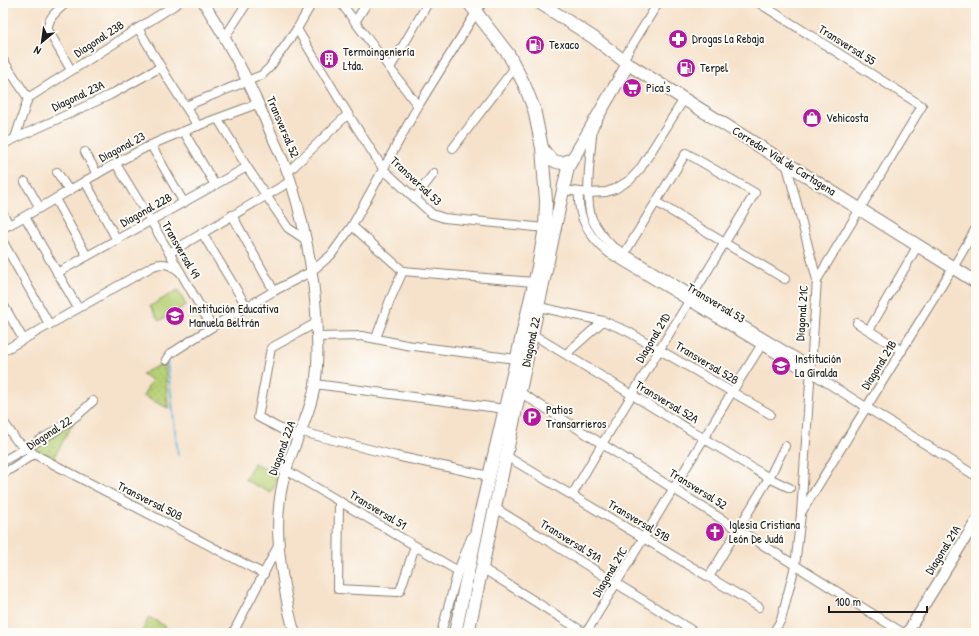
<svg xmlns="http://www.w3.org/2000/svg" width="979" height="636" font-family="'Patrick Hand',sans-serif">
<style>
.park{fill:url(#park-dots);stroke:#6a7649}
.pitch{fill:#b7d076;stroke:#6a7649}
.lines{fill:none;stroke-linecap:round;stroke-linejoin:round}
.stream{stroke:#61bbde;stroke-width:2}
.minor-casing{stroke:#897f74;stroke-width:10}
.tertiary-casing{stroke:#897f74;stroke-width:12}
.primary-casing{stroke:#897f74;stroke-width:14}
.minor{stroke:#fff;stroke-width:8}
.tertiary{stroke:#fff;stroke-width:10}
.primary{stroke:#fff;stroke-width:12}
.labels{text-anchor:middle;stroke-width:4;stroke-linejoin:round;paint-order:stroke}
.street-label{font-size:12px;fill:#1c1c1c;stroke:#fdfcf7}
.poi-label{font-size:12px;fill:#1c1c1c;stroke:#fdfcf7;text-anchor:start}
</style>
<defs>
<pattern id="park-dots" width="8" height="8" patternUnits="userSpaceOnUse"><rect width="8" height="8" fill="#b7d076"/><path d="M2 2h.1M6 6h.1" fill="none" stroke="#9db266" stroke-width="1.8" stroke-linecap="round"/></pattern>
</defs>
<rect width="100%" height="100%" fill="#fdfcf7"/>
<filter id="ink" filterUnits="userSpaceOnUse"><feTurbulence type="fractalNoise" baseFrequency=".025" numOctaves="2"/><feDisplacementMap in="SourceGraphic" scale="8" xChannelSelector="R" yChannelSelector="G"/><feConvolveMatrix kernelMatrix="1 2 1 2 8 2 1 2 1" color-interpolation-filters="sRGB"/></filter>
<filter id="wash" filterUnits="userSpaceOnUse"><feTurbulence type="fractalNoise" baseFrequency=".012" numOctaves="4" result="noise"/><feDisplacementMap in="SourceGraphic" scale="16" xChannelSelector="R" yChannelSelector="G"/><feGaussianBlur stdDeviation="0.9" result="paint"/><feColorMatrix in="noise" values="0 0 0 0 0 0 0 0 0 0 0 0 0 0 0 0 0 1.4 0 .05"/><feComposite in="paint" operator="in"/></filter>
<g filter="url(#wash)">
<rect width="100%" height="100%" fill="#f6e2cb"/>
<g class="park">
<polygon points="165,362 168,408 143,396 152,380 142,374"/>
<polygon points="74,422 53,459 34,449"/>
</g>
<g class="pitch">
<polygon points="178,290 186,305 159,321 150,306"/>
<polygon points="254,463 279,476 271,493 245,480"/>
<polygon points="149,617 165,626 161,633 141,633"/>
</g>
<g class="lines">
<polyline class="stream" points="167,361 178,455"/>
</g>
</g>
<g filter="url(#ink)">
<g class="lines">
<defs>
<g id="minor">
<path d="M66,3c-9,8 -19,15 -18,27l23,40"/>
<polyline points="341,3 418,106"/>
<polyline points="759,3 922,106 817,280"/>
<polyline points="355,22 367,3"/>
<polyline points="138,28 168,79 198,126"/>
<polyline points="297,29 348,114 384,170 432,214 444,218 545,228"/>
<polyline points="225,37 247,3"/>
<polyline points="626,55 658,3"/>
<polyline points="3,60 28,98"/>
<polyline points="390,68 428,3"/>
<polyline points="186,106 262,75 270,67 297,29 312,3"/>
<polyline points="218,119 247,167 288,228 306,240"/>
<path d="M593,126c-2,22 -9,74 -1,93 5,11 12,19 20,27l192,116 6,10"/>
<polyline points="184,132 215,185"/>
<polyline points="15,138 28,98 178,3"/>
<polyline points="3,144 110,95 161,67"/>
<polyline points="151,145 184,203"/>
<polyline points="453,148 516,66"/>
<polyline points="85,152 97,174"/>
<polyline points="116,164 151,221 212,327"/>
<polyline points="57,172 69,191"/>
<polyline points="288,172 348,114"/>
<polyline points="85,181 117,240"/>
<polyline points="25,182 40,208"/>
<polyline points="564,190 589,193 606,192 615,189 630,180 640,169 684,99"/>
<path d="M579,192c-2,25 11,46 30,61l192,116 9,3 166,104"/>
<polyline points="415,198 434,173"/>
<polyline points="55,199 87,256"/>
<polyline points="656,202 785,279"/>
<polyline points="3,214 9,225"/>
<polyline points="232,215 274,291"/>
<polyline points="25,217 78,308"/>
<polyline points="352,226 403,271 534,282"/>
<path d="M3,228c51,-26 97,-59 148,-83 35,-16 72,-28 108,-42"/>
<polyline points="202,233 247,307"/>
<polyline points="3,242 49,324"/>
<polyline points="169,253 291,181"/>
<polyline points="57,273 247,167"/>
<polyline points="3,304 23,339"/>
<polyline points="539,307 603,321 627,331 770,414"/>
<polyline points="857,323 902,351"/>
<polyline points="869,330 918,245"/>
<polyline points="532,334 769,478 790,488"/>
<polyline points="317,337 362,336 406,345 516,359"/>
<polyline points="376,338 390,300 403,271"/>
<path d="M3,351l150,-85c10,-4 17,-2 26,5"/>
<polyline points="566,354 603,321"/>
<polyline points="166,360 170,354 212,327 274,291 312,271 331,255 352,226 418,106 482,3"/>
<polyline points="315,384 505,409"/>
<polyline points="521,393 903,633"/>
<polyline points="3,421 16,440 34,454 264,574"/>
<polyline points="302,432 396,456 489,476"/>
<polyline points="298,438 258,417 271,348 316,323"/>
<polyline points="506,456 759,607"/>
<path d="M3,461c30,-17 66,-35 90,-60"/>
<polyline points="286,470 458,571"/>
<polyline points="3,474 34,454"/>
<polyline points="572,495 602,444 755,193 686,153 621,259"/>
<polyline points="339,501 338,589 397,592 400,591 415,546"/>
<polyline points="495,508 696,633"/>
<polyline points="801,513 957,261 976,228"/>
<polyline points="482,568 585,633"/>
<polyline points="709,577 769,478 785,446"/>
<polyline points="233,633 278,546"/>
<polyline points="441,633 458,571 471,538"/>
<polyline points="586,633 732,392 764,341"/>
<polyline points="773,633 781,620 795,566 801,514 817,280 786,162"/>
</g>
<g id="tertiary">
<path d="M204,3c27,43 49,86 68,133 7,15 14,30 19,46 13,42 22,86 25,130 1,24 3,49 -1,73 -5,30 -20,56 -29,85 -13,43 -8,88 1,131 2,10 4,22 8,32"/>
<polyline points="907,633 976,521"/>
</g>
<g id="primary">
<polyline points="540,3 594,38 628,64 976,282"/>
<path d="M542,148c8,13 19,21 33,8"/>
<polyline points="455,633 481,511 538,267 545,228 546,201 542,148 534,109 524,84 509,55 469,3"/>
<polyline points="468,633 568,167 628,64"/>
</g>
</defs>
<use href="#minor" class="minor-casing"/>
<use href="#tertiary" class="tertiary-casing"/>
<use href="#primary" class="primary-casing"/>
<use href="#minor" class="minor"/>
<use href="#tertiary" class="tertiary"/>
<use href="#primary" class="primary"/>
</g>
</g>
<defs>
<symbol id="pharmacy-disc" viewBox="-11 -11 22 22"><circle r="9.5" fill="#b5179e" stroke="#fdfcf7"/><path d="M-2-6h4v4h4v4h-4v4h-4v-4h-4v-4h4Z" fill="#fff"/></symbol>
<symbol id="fuel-disc" viewBox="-11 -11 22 22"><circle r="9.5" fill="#b5179e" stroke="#fdfcf7"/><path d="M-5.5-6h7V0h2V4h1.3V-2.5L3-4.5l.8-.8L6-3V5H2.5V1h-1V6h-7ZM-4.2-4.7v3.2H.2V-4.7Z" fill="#fff"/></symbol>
<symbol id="building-disc" viewBox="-11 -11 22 22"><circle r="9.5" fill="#b5179e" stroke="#fdfcf7"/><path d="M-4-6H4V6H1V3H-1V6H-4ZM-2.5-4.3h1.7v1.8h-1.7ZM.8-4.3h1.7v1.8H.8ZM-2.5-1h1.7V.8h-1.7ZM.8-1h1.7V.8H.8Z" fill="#fff"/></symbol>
<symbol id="supermarket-disc" viewBox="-11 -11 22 22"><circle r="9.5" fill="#b5179e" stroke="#fdfcf7"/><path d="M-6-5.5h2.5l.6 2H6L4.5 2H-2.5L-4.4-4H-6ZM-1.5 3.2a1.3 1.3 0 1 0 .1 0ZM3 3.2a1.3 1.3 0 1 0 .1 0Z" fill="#fff"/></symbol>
<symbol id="shop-disc" viewBox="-11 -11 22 22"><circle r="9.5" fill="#b5179e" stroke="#fdfcf7"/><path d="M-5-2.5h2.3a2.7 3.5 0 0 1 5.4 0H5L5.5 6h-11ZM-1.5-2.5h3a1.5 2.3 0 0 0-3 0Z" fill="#fff"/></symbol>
<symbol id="school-disc" viewBox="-11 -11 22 22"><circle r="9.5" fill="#b5179e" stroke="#fdfcf7"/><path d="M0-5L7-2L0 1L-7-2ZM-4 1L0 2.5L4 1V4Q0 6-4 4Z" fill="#fff"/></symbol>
<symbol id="parking-disc" viewBox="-11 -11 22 22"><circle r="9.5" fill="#b5179e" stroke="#fdfcf7"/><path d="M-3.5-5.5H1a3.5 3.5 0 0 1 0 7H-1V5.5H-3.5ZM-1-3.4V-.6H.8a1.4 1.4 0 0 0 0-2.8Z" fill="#fff"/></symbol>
<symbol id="church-disc" viewBox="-11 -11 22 22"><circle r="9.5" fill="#b5179e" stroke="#fdfcf7"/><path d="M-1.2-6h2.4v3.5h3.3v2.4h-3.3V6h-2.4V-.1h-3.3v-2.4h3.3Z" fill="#fff"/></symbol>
</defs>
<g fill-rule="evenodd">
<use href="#pharmacy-disc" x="667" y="28" width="22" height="22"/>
<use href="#fuel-disc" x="524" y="34" width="22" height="22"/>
<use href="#building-disc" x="318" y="48" width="22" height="22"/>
<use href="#fuel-disc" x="675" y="57" width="22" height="22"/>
<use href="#supermarket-disc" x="621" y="77" width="22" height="22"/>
<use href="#shop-disc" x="801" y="107" width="22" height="22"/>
<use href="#school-disc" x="164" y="305" width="22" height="22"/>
<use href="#school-disc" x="770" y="355" width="22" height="22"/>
<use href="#parking-disc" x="521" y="406" width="22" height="22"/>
<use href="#church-disc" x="704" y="521" width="22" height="22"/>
</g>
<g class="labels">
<g class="street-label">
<text transform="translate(99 39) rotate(-33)" y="4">Diagonal 23B</text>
<text transform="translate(847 45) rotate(32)" y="4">Transversal 55</text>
<text transform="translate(78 96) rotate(-25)" y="4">Diagonal 23A</text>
<text transform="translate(283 127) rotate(67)" y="4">Transversal 52</text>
<text transform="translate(122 147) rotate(-28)" y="4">Diagonal 23</text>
<text transform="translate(784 161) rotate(32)" y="4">Corredor Vial de Cartagena</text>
<text transform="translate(416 181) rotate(43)" y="4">Transversal 53</text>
<text transform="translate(146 210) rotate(-29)" y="4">Diagonal 22B</text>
<text transform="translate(181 250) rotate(60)" y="4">Transversal 49</text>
<text transform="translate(716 303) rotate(31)" y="4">Transversal 53</text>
<text transform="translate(802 313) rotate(-86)" y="4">Diagonal 21C</text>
<text transform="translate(653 338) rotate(-59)" y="4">Diagonal 21D</text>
<text transform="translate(531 342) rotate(-78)" y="4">Diagonal 22</text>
<text transform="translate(707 363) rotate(31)" y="4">Transversal 52B</text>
<text transform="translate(879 365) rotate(-58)" y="4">Diagonal 21B</text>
<text transform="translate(667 402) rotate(31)" y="4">Transversal 52A</text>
<text transform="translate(49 433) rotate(-33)" y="4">Diagonal 22</text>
<text transform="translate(282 448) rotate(-70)" y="4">Diagonal 22A</text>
<text transform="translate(698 489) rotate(32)" y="4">Transversal 52</text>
<text transform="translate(150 501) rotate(27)" y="4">Transversal 50B</text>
<text transform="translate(378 510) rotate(31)" y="4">Transversal 51</text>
<text transform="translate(639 521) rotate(31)" y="4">Transversal 51B</text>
<text transform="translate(571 541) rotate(32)" y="4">Transversal 51A</text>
<text transform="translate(943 550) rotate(-58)" y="4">Diagonal 21A</text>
<text transform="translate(610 572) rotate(-59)" y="4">Diagonal 21C</text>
</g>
<g class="poi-label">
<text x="692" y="43">Drogas La Rebaja</text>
<text x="549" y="49">Texaco</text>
<text x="343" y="56">Termoingeniería<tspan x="343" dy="14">Ltda.</tspan></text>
<text x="700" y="72">Terpel</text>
<text x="646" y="92">Pica's</text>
<text x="826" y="122">Vehicosta</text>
<text x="189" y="313">Institución Educativa<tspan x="189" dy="14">Manuela Beltrán</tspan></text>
<text x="795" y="363">Institución<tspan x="795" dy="14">La Giralda</tspan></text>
<text x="546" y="414">Patios<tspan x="546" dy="14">Transarrieros</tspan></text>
<text x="729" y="529">Iglesia Cristiana<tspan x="729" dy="14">León De Judá</tspan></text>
</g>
</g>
<rect width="979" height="636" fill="none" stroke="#fdfcf7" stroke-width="16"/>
<g transform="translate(42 42) rotate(209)" stroke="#fdfcf7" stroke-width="3" paint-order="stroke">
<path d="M0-3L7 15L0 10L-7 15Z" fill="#1c1c1c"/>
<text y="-6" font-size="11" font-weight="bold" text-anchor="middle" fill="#1c1c1c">N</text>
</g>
<path d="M829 606v6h98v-6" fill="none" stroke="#1c1c1c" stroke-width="2"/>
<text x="835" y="606" font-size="12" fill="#1c1c1c" stroke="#fdfcf7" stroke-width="3" paint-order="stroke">100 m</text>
</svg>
